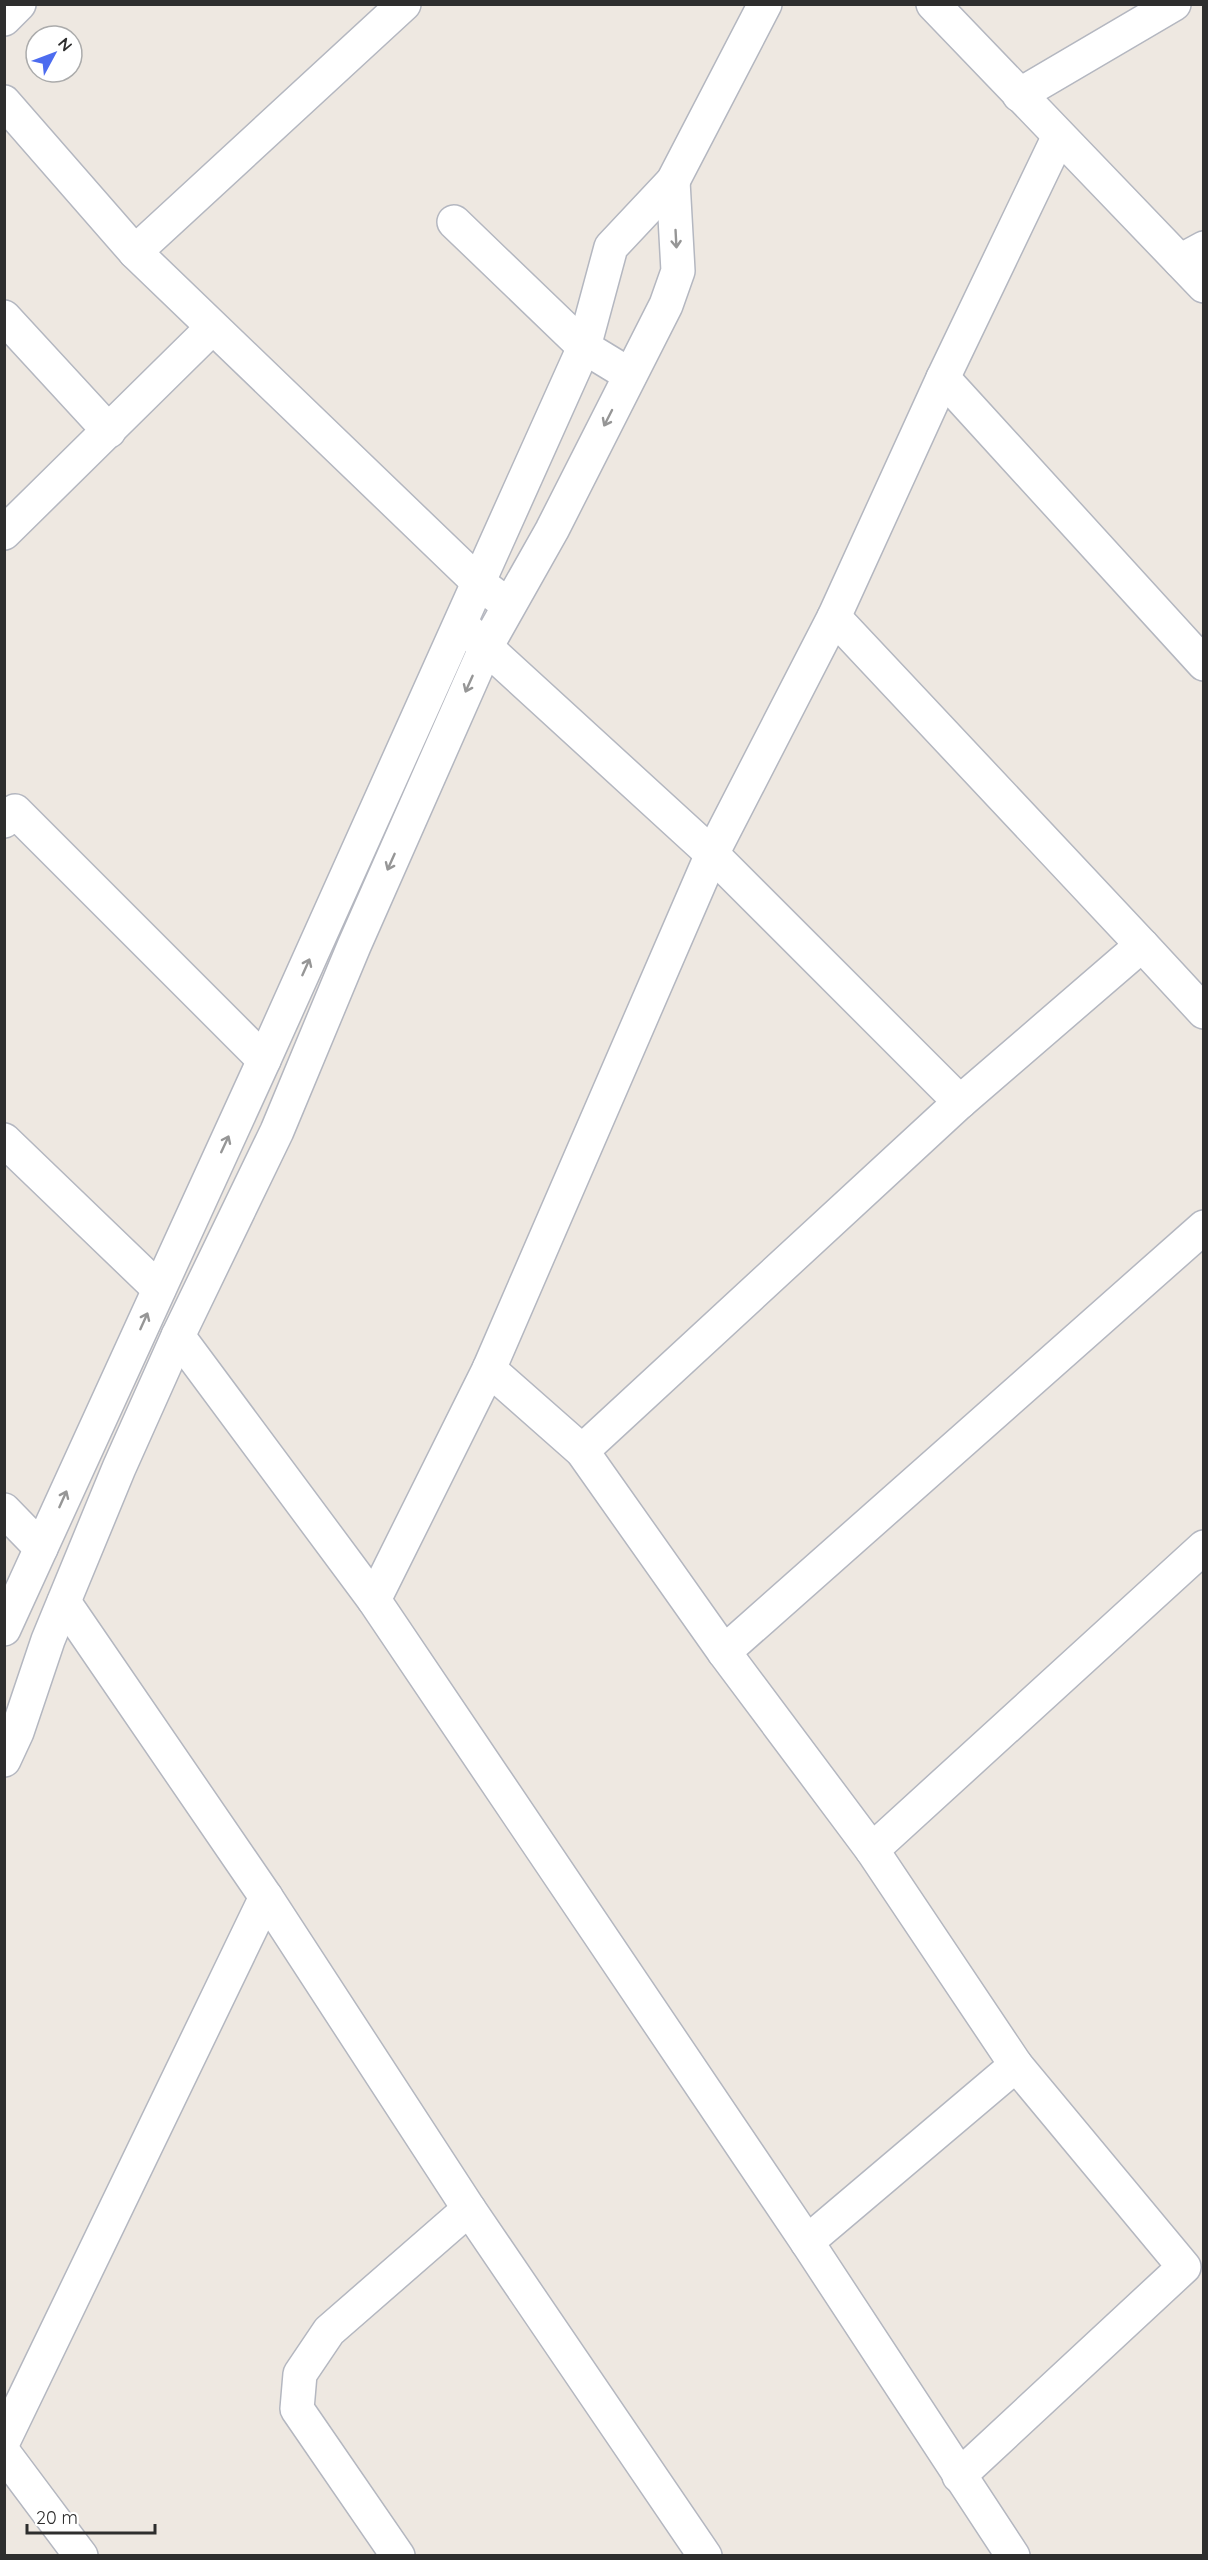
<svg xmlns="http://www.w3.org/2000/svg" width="1208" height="2560" font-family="Quicksand,sans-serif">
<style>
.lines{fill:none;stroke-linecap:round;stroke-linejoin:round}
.street-casing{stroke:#b4b7c0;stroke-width:36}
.secondary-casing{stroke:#b4b7c0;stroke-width:36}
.street{stroke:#fff;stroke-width:33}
.secondary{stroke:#fff;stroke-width:33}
.oneway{stroke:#969696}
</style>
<rect width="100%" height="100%" fill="#eee8e1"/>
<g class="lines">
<defs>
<g id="street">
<polyline points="404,4 135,252 478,582 508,605"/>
<polyline points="4,19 19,4"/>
<polyline points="1019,95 1174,4"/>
<polyline points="4,102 135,252"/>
<polyline points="454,222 584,347"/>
<polyline points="1180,261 1204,248"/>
<polyline points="4,317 109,431"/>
<polyline points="943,378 1204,664"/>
<polyline points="4,533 212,328"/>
<polyline points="465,628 712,854 960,1102"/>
<polyline points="4,821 15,811 264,1060"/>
<polyline points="1142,945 1204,1012"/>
<polyline points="4,1140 159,1289"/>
<polyline points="178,1336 374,1600 807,2242 1013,2556"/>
<polyline points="489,1369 582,1451 724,1652 872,1850 1204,1547"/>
<polyline points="582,1451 960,1102 1142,945 834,617"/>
<polyline points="4,1510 41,1548"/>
<polyline points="374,1600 489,1369 712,854 834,617 943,378 1059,136"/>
<polyline points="64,1602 266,1897 469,2209 705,2556"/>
<polyline points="724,1652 1204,1227"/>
<polyline points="872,1850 1016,2065"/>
<polyline points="807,2242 1016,2065 1184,2267 959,2476"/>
<polyline points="4,2440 266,1897"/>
<polyline points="4,2453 81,2556"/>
<polyline points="398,2556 297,2409 300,2374 329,2331 469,2209"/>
</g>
<g id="secondary">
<polyline points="933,4 1204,286"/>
<polyline points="584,347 630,375"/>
<polyline points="4,1629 264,1060 584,347 611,247 673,181 765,4"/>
<polyline points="4,1760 17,1732 48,1640 119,1468 178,1336 277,1131 354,946 486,647 552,530 666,305 678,271 673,181"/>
</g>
</defs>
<use href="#street" class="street-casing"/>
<use href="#secondary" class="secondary-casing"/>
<use href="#street" class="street"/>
<use href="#secondary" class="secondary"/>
</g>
<defs><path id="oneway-shaft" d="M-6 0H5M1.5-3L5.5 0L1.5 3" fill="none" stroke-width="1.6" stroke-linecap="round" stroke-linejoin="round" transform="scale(1.5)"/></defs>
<g class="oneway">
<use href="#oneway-shaft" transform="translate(676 239) rotate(87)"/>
<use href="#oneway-shaft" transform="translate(608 418) rotate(117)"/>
<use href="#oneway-shaft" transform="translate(469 684) rotate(114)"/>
<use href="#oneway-shaft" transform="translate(391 862) rotate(114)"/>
<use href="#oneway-shaft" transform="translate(306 967) rotate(-66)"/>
<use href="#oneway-shaft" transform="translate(225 1144) rotate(-65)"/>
<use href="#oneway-shaft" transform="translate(144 1321) rotate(-66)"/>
<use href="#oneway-shaft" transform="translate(63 1499) rotate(-66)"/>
</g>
<rect width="1208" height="2560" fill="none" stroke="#2e2e2e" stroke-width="12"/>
<g transform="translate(54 54) rotate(49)"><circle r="28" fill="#ffffff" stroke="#ababab" stroke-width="1.5"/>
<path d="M0-4.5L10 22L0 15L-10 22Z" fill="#4d6cef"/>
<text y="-9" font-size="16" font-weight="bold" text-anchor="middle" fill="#2e2e2e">N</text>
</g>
<path d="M27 2524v9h128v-9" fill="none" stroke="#2e2e2e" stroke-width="3"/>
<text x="36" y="2524" font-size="18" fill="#2e2e2e" stroke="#ffffff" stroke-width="4.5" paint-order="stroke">20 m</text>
</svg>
